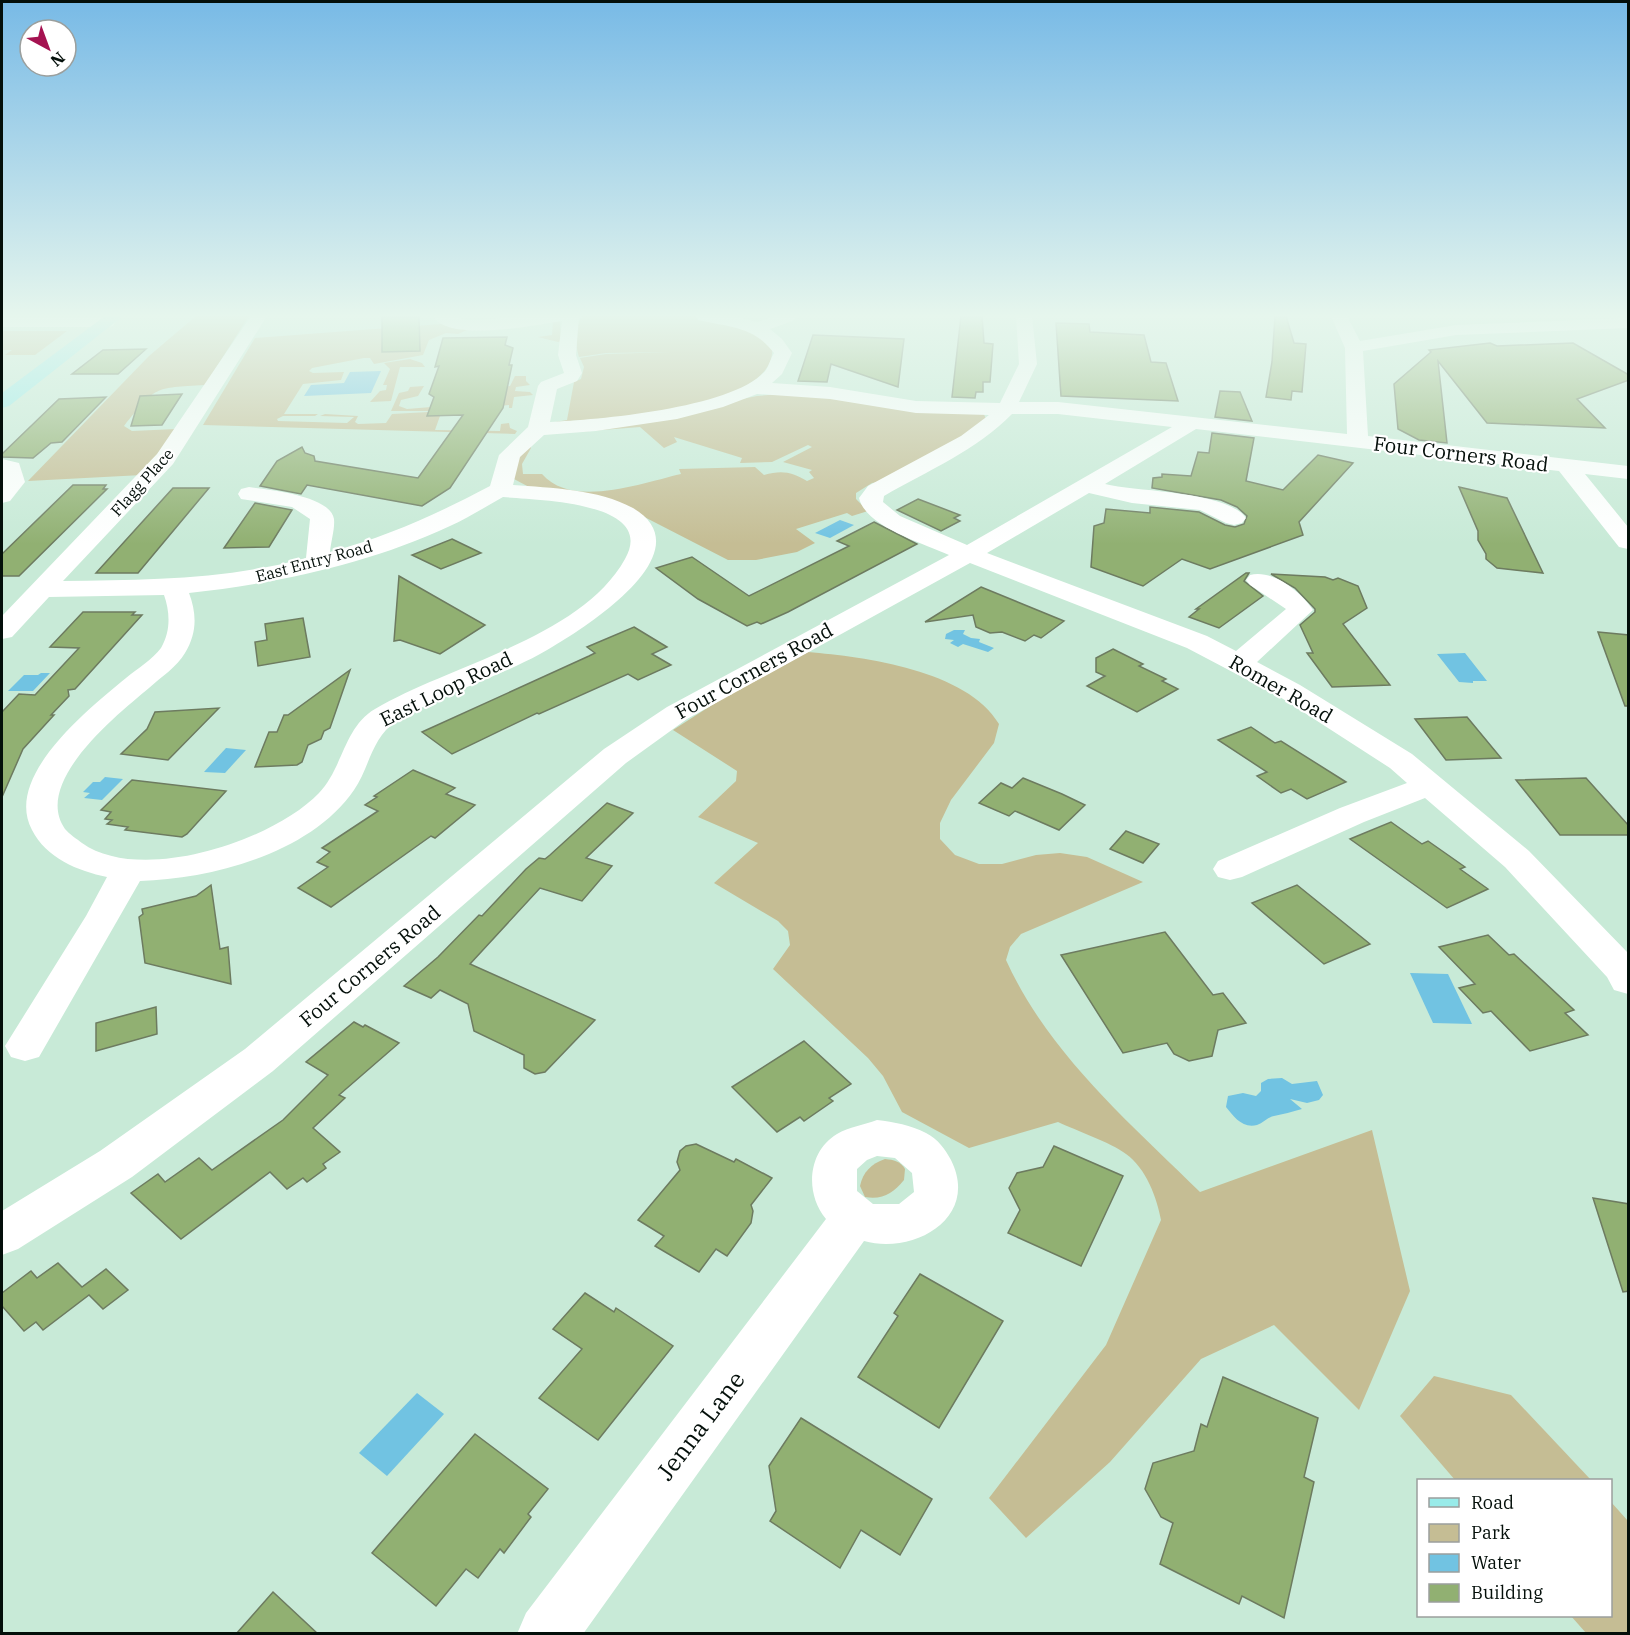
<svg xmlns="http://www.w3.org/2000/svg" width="1630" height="1635" font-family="'IBM Plex Serif',serif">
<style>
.green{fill:#c5bd94}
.water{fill:#71c3e2}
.building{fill:#91b072;stroke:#6d7b60;stroke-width:1.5}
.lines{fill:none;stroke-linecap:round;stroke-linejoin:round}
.minor{fill:#fff;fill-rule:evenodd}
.major{fill:#98ebe9;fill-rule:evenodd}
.labels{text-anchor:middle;stroke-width:4.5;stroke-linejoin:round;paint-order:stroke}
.far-street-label{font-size:16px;fill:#040f0a;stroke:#fff}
.street-label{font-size:20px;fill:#040f0a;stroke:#fff}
.near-street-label{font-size:24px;fill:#040f0a;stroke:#fff}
</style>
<rect width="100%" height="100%" fill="#c8ead7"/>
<g class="green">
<path d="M196,316h53l-44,69c-52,3 -49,1 -81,41l8,5 44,-2 -34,46 -114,6 121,-125z"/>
<path d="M583,316c49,0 116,-7 162,12 9,4 19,12 27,18 8,65 -173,73 -217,76l12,-2 7,-38 7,-3 3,-12 -4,-9 26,-4 66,-2 -66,1 -27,4c-4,-12 -5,-32 4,-41z"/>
<polygon points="560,321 561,341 558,342 538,337 552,335 553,322 492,330 467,330 458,334 446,333 429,340 423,355 374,364 370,358 364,358 312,368 309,371 313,373 344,372 341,380 303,384 284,414 318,414 315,416 283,416 277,419 278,421 347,423 354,417 320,416 325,414 358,416 355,422 358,424 386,423 392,414 429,412 428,416 440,416 435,430 500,431 501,424 509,423 510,428 517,431 515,434 203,425 255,338 441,324 452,326"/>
<polygon points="2,331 67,331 35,355 5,355 12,350 2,350"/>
<polygon points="410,359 422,363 425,367 400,367 391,401 370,402 380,391 386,390 387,385 383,385 390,369 384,363"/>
<polygon points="515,376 526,376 526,381 530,385 516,387 515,391 530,392 533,395 514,397 512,408 509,408 509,405 498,406 502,387 510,386"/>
<polygon points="424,386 418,396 401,400 399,406 407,409 431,407 429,411 391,411 399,393 408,391 410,387"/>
<path d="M782,394l201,18 3,7 -7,7 -94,55 -13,2 -16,10v6l12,12 -16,5 -5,-3 -51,16 19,14 -18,9 -41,8h-28l-105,-54 -94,-19 -15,-8v-19l16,-14 1,2 -9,16 1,10h19c30,35 100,9 139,0l-2,-5 76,-2 9,8c18,-5 28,-3 43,6l7,-3 -5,-6 3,-2 -29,-8 29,-15 -4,-2 -36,17 -32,1 2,-5 -68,-21 3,5 -13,6 -24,-21 -63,5 180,-36z"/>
<path d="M808,652c57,5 159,18 191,72l-5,19 -43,57 -11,23v16l15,16 24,9h23l34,-9 24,-2 27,4 56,25 -122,52 -11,13 -4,13c42,93 123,162 194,232l172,-62 38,161 -51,119 -85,-85 -73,34 -91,103 -84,76 -37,-40 117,-153 55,-125c-4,-22 -15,-52 -35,-66 -16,-12 -49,-23 -68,-32l-89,26 -67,-36 -19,-36 -15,-18 -95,-89 17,-24 -2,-14 -10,-10 -64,-38 44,-40 -60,-26 38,-36 1,-10 -64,-41 53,-34z"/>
<path d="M885,1159c9,1 15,2 20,10l-1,11c-11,13 -21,20 -39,17l-5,-11c3,-14 11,-22 25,-27z"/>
<polygon points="1434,1376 1511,1395 1591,1480 1455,1480 1400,1416"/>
<polygon points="1611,1502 1628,1521 1628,1633 1586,1633 1571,1616 1610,1616"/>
</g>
<g class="water">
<polygon points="381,371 371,393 304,396 311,385 344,383 350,372"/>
<polygon points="840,520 854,525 830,538 815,533"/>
<polygon points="954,630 965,630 963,634 971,638 980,639 979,642 994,648 988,652 963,644 958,647 950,643 954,640 945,639 946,634"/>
<polygon points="1465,653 1487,681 1473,681 1473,683 1459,682 1437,654"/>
<polygon points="41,673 50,673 33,691 8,691 24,675 38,675"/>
<polygon points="226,748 246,750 225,773 204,772"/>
<polygon points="105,777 123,779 102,800 84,798 90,793 83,792 93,782 100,782"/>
<polygon points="1410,973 1448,974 1472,1024 1433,1023"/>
<path d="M1282,1078l10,6 25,-3 6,14 -4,5 -12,3 -17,-4 12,10c-10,3 -19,5 -28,7 -6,1 -11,7 -17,9 -14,4 -23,-8 -31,-18l2,-11 15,-3 13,3 5,-5v-8l7,-4z"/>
<polygon points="417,1393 444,1414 387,1476 359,1453"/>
</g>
<g class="building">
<polygon points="382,316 419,317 420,351 382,352"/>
<polygon points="961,316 982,316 984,343 993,344 990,382 983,382 983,392 976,392 975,398 952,397"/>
<polygon points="1275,316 1286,316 1294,343 1306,344 1302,392 1292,391 1291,400 1266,397 1272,362"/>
<polygon points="1056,323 1089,324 1090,332 1144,335 1151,362 1166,363 1178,401 1061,396"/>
<polygon points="813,335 904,339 898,387 831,364 827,382 798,381"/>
<polygon points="507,337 505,345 513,348 509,365 512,365 503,408 450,488 422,506 307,485 301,494 260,486 277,461 302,447 305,453 314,456 315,461 418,478 463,415 427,416 434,397 429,394 439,366 435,367 443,338"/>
<polygon points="1490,343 1497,346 1573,343 1629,375 1629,380 1577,399 1605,428 1487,423 1438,361 1447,443 1419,440 1398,429 1394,384 1431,352 1429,350"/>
<polygon points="146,349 118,374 72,374 103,350"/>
<polygon points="1220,391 1240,392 1252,421 1215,417"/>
<polygon points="182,394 162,425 131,426 140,396"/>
<polygon points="106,397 62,442 51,443 33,458 2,457 2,454 59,399"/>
<polygon points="1212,433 1254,438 1246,481 1283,490 1318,455 1353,463 1299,522 1303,535 1210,569 1182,559 1143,586 1091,567 1094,526 1104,523 1106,509 1150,513 1150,507 1199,512 1225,525 1235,527 1244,524 1247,516 1237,507 1221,500 1152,488 1153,478 1162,477 1162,474 1191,476 1198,452 1209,453"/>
<polygon points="73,485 106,485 103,489 107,489 19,576 2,576 2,554"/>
<polygon points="1459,487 1507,498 1543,573 1497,568 1486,559 1486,554 1478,540 1478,531"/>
<polygon points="173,488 209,488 138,573 96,573"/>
<polygon points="918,499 960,515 954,518 960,521 941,531 897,510"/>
<polygon points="255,503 292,510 269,547 224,548"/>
<polygon points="874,522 917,544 788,612 761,624 757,622 747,626 698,599 656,568 692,557 749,596 849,546 837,541"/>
<polygon points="452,539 481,553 441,569 412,555"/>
<polygon points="1246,573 1249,573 1244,581 1263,596 1219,628 1189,617 1199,609 1196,609"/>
<polygon points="1271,574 1325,577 1333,580 1338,578 1358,586 1367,608 1343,624 1390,685 1332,687 1307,653 1313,653 1300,625 1315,612 1315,609 1295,588"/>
<polygon points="399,576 485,625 440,654 400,640 394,641"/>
<polygon points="981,587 1064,621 1041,638 1034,635 1025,641 1002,632 990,633 976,627 973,615 925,622"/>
<polygon points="83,612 135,612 132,615 142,615 75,689 68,690 69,696 51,715 54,715 23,749 2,797 2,712 19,694 35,695 79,648 50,647"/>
<polygon points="303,618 310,657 258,666 255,642 267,640 265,624"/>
<polygon points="634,627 667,647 652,654 671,665 638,680 628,674 539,714 537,713 452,754 422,732 589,656 595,653 587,647"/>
<polygon points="1598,632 1629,635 1629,706 1625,706"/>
<polygon points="1113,649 1143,664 1139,666 1166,679 1162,681 1178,689 1137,712 1087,686 1105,676 1096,672 1096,658"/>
<polygon points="350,670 330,728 324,731 321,739 308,745 302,762 297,765 255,767 269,732 277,732 284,715 288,715"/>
<polygon points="219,708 168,760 121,754 147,729 155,712"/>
<polygon points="1467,717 1501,758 1446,760 1415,719"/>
<polygon points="1251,727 1275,743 1281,741 1346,782 1307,799 1291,789 1281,793 1257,776 1267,772 1218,740"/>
<polygon points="413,770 455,788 446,794 475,805 435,838 431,836 331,907 298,888 328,867 317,862 330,852 322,848 378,811 365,805 377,797 374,796"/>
<polygon points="1023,778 1062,794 1085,805 1059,830 1015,811 1009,816 979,803 1001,783 1012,788"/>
<polygon points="1586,778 1629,826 1629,835 1560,835 1516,780"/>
<polygon points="132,780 226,791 187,834 182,837 125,830 128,827 107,824 112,820 105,819 111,812 101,810"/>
<polygon points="607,803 633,813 586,858 612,866 582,901 540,888 470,964 595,1020 545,1072 535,1074 524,1068 524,1055 474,1031 468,1004 440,990 431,998 404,986 438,957 479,915 482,916 526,869 539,858 545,859 550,855"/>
<polygon points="1391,822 1422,844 1428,841 1465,867 1460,869 1488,889 1447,908 1350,839"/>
<polygon points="1126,831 1159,844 1143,863 1110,849"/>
<polygon points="211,885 220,949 228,947 231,984 145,963 139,917 143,914 142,909 196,896"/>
<polygon points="1297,885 1370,944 1324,964 1252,903"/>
<polygon points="1165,932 1213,995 1223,993 1246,1023 1218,1030 1212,1056 1189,1061 1174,1054 1167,1043 1123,1053 1061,955"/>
<polygon points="1488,935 1509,955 1514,954 1574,1010 1565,1013 1588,1035 1530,1051 1491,1011 1483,1013 1459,988 1475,984 1439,947"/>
<polygon points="156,1007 157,1034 96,1051 96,1023"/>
<polygon points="354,1022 363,1027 365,1025 399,1043 339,1095 345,1098 313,1128 340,1152 323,1164 326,1168 307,1182 303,1178 287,1189 270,1172 181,1239 131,1193 158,1174 165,1182 199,1158 212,1170 283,1120 328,1075 306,1062"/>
<polygon points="804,1041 851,1084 829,1098 833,1101 804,1121 800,1117 777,1132 732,1087"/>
<polygon points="696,1144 734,1162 736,1159 772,1178 751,1205 753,1211 751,1223 727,1256 716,1249 699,1272 655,1246 664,1236 638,1220 680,1170 677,1162 680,1151 686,1146"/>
<polygon points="1054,1146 1123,1176 1081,1266 1008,1233 1020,1210 1009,1188 1017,1173 1043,1167"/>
<polygon points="1593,1198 1629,1204 1629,1291 1623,1292"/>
<polygon points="58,1263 82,1287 106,1269 128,1290 103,1309 89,1295 43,1330 36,1322 24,1331 2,1306 2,1293 31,1271 37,1278"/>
<polygon points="920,1274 1003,1321 939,1428 858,1377 898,1316 894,1313"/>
<polygon points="585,1293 614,1312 616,1308 673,1346 598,1440 539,1398 582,1349 553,1329"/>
<polygon points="1223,1377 1318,1418 1304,1477 1314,1482 1284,1618 1242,1596 1239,1604 1160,1564 1173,1523 1161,1517 1145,1489 1153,1463 1194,1451 1201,1424 1207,1427"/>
<polygon points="801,1418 932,1499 900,1555 861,1530 840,1568 770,1521 776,1511 769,1466"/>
<polygon points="475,1434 548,1489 528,1514 531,1517 504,1553 500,1549 478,1578 466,1569 436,1606 372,1553"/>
<polygon points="273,1592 318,1634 236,1634"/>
</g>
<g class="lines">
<g class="minor">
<path d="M251,316h16l-94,148 -110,117c82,-1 163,-1 243,-23l4,-39 -18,-12 -51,-8 -3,-5 3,-5 8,-2c19,3 81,8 85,32 1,10 -3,22 -4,33 59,-16 107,-38 160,-66l9,-31 29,-28 10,-41 3,-4 23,-9 -6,-18 4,-34c-26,4 -114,22 -129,-5h20l12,4h16l48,-4h50l-3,39 6,18 -5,8 -20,8 -7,33c47,-2 186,-14 216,-52 3,-5 5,-12 8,-17 -20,-27 -46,-26 -76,-33l-2,-4h38l23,6 18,-6h22l-2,4 -25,9 12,10 10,14 -10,21 -10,9 58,4 86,14 84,2 19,-39 -3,-48h16l5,48 -18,38h39l289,32 -2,-86 -14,-32h16l13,25 96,-16 172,-7v10l-172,7 -93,16 5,85 260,30v13l-43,-5 43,53v22l-9,-2 -60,-76 -363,-42 -91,55c33,8 122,7 141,34l-4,5 -8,2 -8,-2 -26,-13 -68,-7 -43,-10 -102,60 220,83 29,15 50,-42 -36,-24 -4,-5 4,-5c23,-6 51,17 63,35l-56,52 43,23 112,69 117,97 99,102v41l-14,-4 -7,-13 -102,-110 -80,-69 -61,24 -122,55 -12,3 -12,-3 -5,-8 5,-8 122,-53 67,-25 -17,-15 -110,-71 -93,-49 -217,-85 -283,156 -61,44 -353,308 -141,106 -114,72 -16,6v-44l98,-60 145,-102 359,-300 63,-42 282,-152c-26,-12 -83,-28 -90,-57l9,-12 93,-50 28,-21 -73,-2 -86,-14 -73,-5 -34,13 -46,12 -81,12 -52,4 -24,22 -7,28c38,3 85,4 120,23 76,45 -57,126 -93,146 -46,25 -99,40 -144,68 -24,14 -27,47 -42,68 -43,63 -142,89 -214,91l-101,176 -14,4 -14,-4 -6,-11 81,-130 21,-39c-29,-6 -61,-19 -75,-47 -29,-54 58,-122 94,-152 11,-9 27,-19 35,-30 10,-17 9,-36 3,-53l-115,2 -37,40 -10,2v-23l155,-162zM1012,414h46l114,13 -205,118 -67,-29 -17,-14 1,-6c43,-25 93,-46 128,-82zM503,497c32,3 155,4 122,62 -44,79 -176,106 -250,150 -31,18 -32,59 -56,84 -46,48 -178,92 -237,50 -5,-4 -13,-9 -17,-14 -33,-47 53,-115 84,-141 12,-11 28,-21 36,-35 12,-20 12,-39 4,-60 89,-10 180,-29 261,-67 18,-8 35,-19 53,-29z"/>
<polygon points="2,317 107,317 113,318 115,322 113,326 107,327 2,327"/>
<polygon points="2,459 19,463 25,482 10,501 2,503"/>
<path d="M877,1120c17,2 34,5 49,13 12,6 19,16 25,27 29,58 -37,95 -87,81l-281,393h-66l9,-21 300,-394c-21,-25 -19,-67 11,-85 12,-7 27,-9 40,-14zM877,1156l18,2 17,15 2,19 -15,12h-26l-16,-13v-22l10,-9z"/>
</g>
<polygon class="major" points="105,316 123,316 9,406 2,408 2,393"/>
</g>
<linearGradient id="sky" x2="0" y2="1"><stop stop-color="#78bae6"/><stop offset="0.58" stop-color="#e6f6ed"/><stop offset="1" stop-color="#e6f6ed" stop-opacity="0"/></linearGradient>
<rect width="1630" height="544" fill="url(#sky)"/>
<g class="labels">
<g class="far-street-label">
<text transform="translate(142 482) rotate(-48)" y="6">Flagg Place</text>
<text transform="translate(314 561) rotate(-15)" y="6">East Entry Road</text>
</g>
<g class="street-label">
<text transform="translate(1461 454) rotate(7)" y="7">Four Corners Road</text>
<text transform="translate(754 671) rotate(-29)" y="7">Four Corners Road</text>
<text transform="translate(446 689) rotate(-26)" y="7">East Loop Road</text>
<text transform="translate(1281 689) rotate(30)" y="7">Romer Road</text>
<text transform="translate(370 966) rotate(-40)" y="7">Four Corners Road</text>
</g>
<g class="near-street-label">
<text transform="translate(701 1426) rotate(-53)" y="8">Jenna Lane</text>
</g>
</g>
<rect width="1630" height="1635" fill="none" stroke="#040f0a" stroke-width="6"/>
<rect x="1417" y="1479" width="195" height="138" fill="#ffffff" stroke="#9b9f9d" stroke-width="1.5"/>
<rect x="1429" y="1498" width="30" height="9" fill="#98ebe9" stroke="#9b9f9d" stroke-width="1.5"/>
<text x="1471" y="1509" font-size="18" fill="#040f0a">Road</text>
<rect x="1429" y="1524" width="30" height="18" fill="#c5bd94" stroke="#9b9f9d" stroke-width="1.5"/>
<text x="1471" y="1539" font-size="18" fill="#040f0a">Park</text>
<rect x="1429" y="1554" width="30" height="18" fill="#71c3e2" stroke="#9b9f9d" stroke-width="1.5"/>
<text x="1471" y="1569" font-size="18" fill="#040f0a">Water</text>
<rect x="1429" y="1584" width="30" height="18" fill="#91b072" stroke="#9b9f9d" stroke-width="1.5"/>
<text x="1471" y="1599" font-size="18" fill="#040f0a">Building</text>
<g transform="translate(48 48) rotate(139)"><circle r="28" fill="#ffffff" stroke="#9b9f9d" stroke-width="1.5"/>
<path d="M0-4.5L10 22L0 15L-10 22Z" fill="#a51251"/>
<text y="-9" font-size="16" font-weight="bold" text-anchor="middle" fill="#040f0a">N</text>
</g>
</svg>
